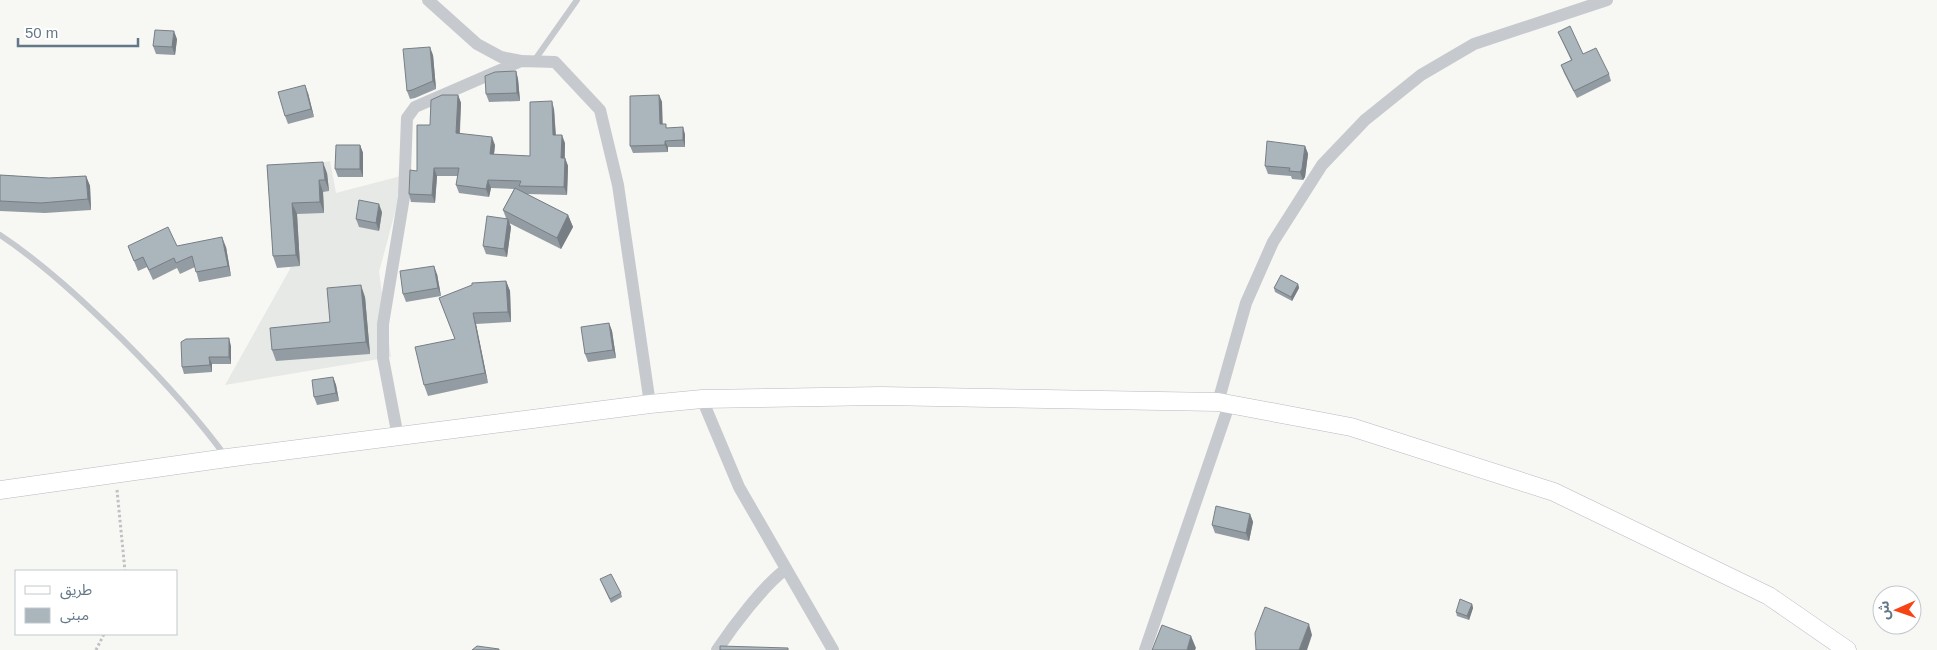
<svg xmlns="http://www.w3.org/2000/svg" width="1937" height="650" font-family="Arial,'Noto Sans Arabic',sans-serif">
<style>
.built{fill:#e7e9e6}
.lines{fill:none;stroke-linecap:round;stroke-linejoin:round}
.secondary-casing{stroke:#b5bcc1;stroke-width:19}
.path{stroke:#bfc2c4;stroke-width:3;stroke-dasharray:2.5 2.5;stroke-linecap:butt}
.lane{stroke:#c6cace;stroke-width:6}
.street{stroke:#c6cace;stroke-width:12}
.secondary{stroke:#fff;stroke-width:18}
.wall{fill:#939ca2}
.shaded-wall{fill:#787f84}
.building{fill:#abb5bc;stroke:#787f84}
</style>
<rect width="100%" height="100%" fill="#f7f7f3"/>
<polygon class="built" points="330,161 336,193 405,175 379,272 391,357 225,385 290,269 290,170"/>
<g class="lines">
<defs>
<polyline id="secondary" points="0,490 227,458 650,404 702,399 881,396 1218,402 1351,427 1554,492 1769,596 1847,650"/>
</defs>
<use href="#secondary" class="secondary-casing"/>
<g class="path">
<polyline points="117,490 125,571"/>
<polyline points="96,650 104,634"/>
</g>
<g class="lane">
<polyline points="534,61 577,0"/>
<path d="M0,235c45,30 84,67 122,104 38,38 73,75 104,118"/>
</g>
<g class="street">
<polyline points="428,0 477,44 501,57 521,61"/>
<polyline points="702,399 739,487 833,650"/>
<polyline points="1218,402 1246,303 1273,242 1322,165 1365,120 1421,75 1474,44 1607,0"/>
<polyline points="398,437 383,358 383,324 404,197 407,118 415,107 521,61 555,62 600,110 618,185 650,404"/>
<path d="M717,650c16,-24 47,-65 69,-81"/>
<polyline points="1145,650 1229,405"/>
</g>
<use href="#secondary" class="secondary"/>
</g>
<g class="wall">
<polygon points="1558,32 1583,54 1609,74 1611,81 1577,98 1564,73 1561,65 1571,60"/>
<polygon points="177,39 175,55 156,54 153,46"/>
<polygon points="433,55 436,89 415,98 410,99 407,91"/>
<polygon points="516,71 518,79 520,101 489,102 486,94"/>
<polygon points="308,93 314,117 288,124 285,116"/>
<polygon points="458,95 461,103 460,133 495,145 494,154 530,156 554,109 556,135 565,143 565,158 568,166 567,195 527,194 568,215 573,227 561,249 509,223 511,227 507,257 486,254 483,246 506,218 503,210 514,189 491,188 489,197 459,193 456,185 458,176 437,176 435,203 411,202 409,194 417,171 430,125"/>
<polygon points="659,95 662,102 662,124 667,128 685,134 685,147 668,147 668,152 633,153 630,146"/>
<polygon points="360,145 363,153 363,177 338,177 335,169"/>
<polygon points="1305,146 1308,154 1305,177 1303,180 1292,179 1291,176 1268,174 1265,166"/>
<polygon points="267,165 327,173 329,191 323,192 324,213 297,214 300,266 277,268 273,256"/>
<polygon points="0,175 49,178 86,176 90,186 91,210 45,213 0,211"/>
<polygon points="382,212 379,231 359,227 356,219"/>
<polygon points="128,246 226,247 231,276 199,282 195,267 180,274 177,268 153,280 147,267 138,271"/>
<polygon points="437,274 441,296 406,302 403,294"/>
<polygon points="506,281 510,291 511,322 476,324 488,383 428,396 424,385 455,339 439,298"/>
<polygon points="1298,284 1299,288 1292,301 1275,292 1274,288"/>
<polygon points="365,297 370,354 276,361 272,350 330,322"/>
<polygon points="609,323 612,331 616,358 588,362 585,354"/>
<polygon points="231,346 231,364 212,364 212,372 184,374 182,367"/>
<polygon points="333,377 336,385 339,401 317,405 314,397"/>
<polygon points="1250,514 1253,522 1249,541 1215,533 1212,525"/>
<polygon points="600,579 621,593 622,597 611,603"/>
<polygon points="1472,604 1473,608 1469,620 1457,616 1456,612"/>
</g>
<g class="shaded-wall">
<polygon points="174,31 177,39 175,55 172,47"/>
<polygon points="430,47 433,55 436,89 433,81"/>
<polygon points="516,71 518,79 520,101 517,93"/>
<polygon points="305,85 308,93 314,117 311,109"/>
<polygon points="458,95 461,103 459,141 456,133"/>
<polygon points="659,95 662,102 663,131 660,124"/>
<polygon points="552,101 554,109 556,143 553,135"/>
<polygon points="683,127 685,134 685,147 683,140"/>
<polygon points="562,135 565,143 564,166 561,158"/>
<polygon points="492,137 495,145 493,162 490,154"/>
<polygon points="665,141 668,147 668,152 665,145"/>
<polygon points="360,145 363,153 363,177 360,169"/>
<polygon points="1305,146 1308,154 1305,177 1303,180 1300,172"/>
<polygon points="565,158 568,166 567,195 564,187"/>
<polygon points="323,162 327,173 329,191 325,180"/>
<polygon points="434,168 437,176 435,203 432,195"/>
<polygon points="86,176 90,186 91,210 88,199"/>
<polygon points="319,180 323,192 324,213 320,202"/>
<polygon points="488,180 491,188 489,197 486,189"/>
<polygon points="292,203 297,214 300,266 296,255"/>
<polygon points="379,204 382,212 379,231 376,223"/>
<polygon points="568,215 573,227 561,249 557,238"/>
<polygon points="508,219 511,227 507,257 504,249"/>
<polygon points="222,237 226,247 231,276 228,266"/>
<polygon points="434,266 437,274 441,296 438,288"/>
<polygon points="506,281 510,291 511,322 508,312"/>
<polygon points="1298,284 1299,288 1292,301 1291,297"/>
<polygon points="361,285 365,297 370,354 366,342"/>
<polygon points="473,313 476,324 488,383 485,373"/>
<polygon points="609,323 612,331 616,358 613,350"/>
<polygon points="229,338 231,346 231,364 229,357"/>
<polygon points="209,357 212,364 212,372 210,365"/>
<polygon points="333,377 336,385 339,401 336,393"/>
<polygon points="1250,514 1253,522 1249,541 1246,533"/>
<polygon points="1472,604 1473,608 1469,620 1467,616"/>
<polygon points="1309,624 1312,635 1307,650 1299,650"/>
<polygon points="1191,636 1196,648 1195,650 1187,650"/>
</g>
<g class="building">
<polygon points="1570,26 1583,54 1596,48 1609,74 1574,91 1561,65 1572,60 1558,32"/>
<polygon points="155,30 174,31 172,47 153,46"/>
<polygon points="430,47 433,81 412,90 407,91 403,49"/>
<polygon points="516,71 517,93 486,94 485,76 495,72"/>
<polygon points="305,85 311,109 285,116 278,92"/>
<polygon points="442,95 458,95 456,133 492,137 490,154 530,156 530,102 552,101 553,135 562,135 561,158 565,158 564,187 519,186 521,181 488,180 486,189 456,185 459,168 434,168 432,195 409,194 410,170 417,171 417,125 430,125 431,100"/>
<polygon points="659,95 660,124 666,124 666,128 683,127 683,140 665,141 665,145 630,146 630,96"/>
<polygon points="1267,141 1305,146 1302,169 1300,172 1289,171 1290,168 1265,166"/>
<polygon points="336,145 360,145 360,169 335,169"/>
<polygon points="323,162 325,180 319,180 320,202 292,203 296,255 273,256 267,165"/>
<polygon points="0,175 49,178 86,176 88,199 41,203 0,201"/>
<polygon points="515,188 568,215 557,238 503,210"/>
<polygon points="359,200 379,204 376,223 356,219"/>
<polygon points="487,216 508,219 504,249 483,246"/>
<polygon points="168,227 177,246 222,237 228,266 196,272 192,256 176,263 174,258 149,270 143,257 134,261 128,246"/>
<polygon points="434,266 438,288 403,294 400,271"/>
<polygon points="1281,275 1298,284 1291,297 1274,288"/>
<polygon points="506,281 508,312 473,313 485,373 424,385 415,347 455,339 439,298 472,285 472,283"/>
<polygon points="361,285 366,342 272,350 270,328 330,322 327,288"/>
<polygon points="609,323 613,350 585,354 581,327"/>
<polygon points="229,338 229,357 209,357 210,365 182,367 181,342 186,339"/>
<polygon points="333,377 336,393 314,397 312,380"/>
<polygon points="1216,506 1250,514 1246,533 1212,525"/>
<polygon points="611,574 621,593 610,599 600,579"/>
<polygon points="1460,599 1472,604 1467,616 1456,612"/>
<polygon points="1265,607 1309,624 1299,650 1256,650 1255,633"/>
<polygon points="1162,625 1191,636 1187,650 1152,650"/>
<polygon points="477,646 499,649 499,650 472,650"/>
<polygon points="720,646 788,648 788,650 720,650"/>
</g>
<rect x="15" y="570" width="162" height="65" fill="#ffffff" stroke="#c0c9cf"/>
<rect x="25" y="586" width="25" height="8" fill="#ffffff" stroke="#c0c9cf"/>
<text x="60" y="595" font-size="15" fill="#627888">طريق</text>
<rect x="25" y="608" width="25" height="15" fill="#abb5bc" stroke="#c0c9cf"/>
<text x="60" y="620" font-size="15" fill="#627888">مبنى</text>
<g transform="translate(1897 610) rotate(268)"><circle r="24" fill="#ffffff" stroke="#c0c9cf"/>
<path d="M0-4L9 19L0 12L-9 19Z" fill="#f64414"/>
<text y="-8" font-size="14" font-weight="bold" text-anchor="middle" fill="#627888">ش</text>
</g>
<path d="M18 38v8h120v-8" fill="none" stroke="#627888" stroke-width="2.5"/>
<text x="25" y="38" font-size="15" fill="#627888" stroke="#ffffff" stroke-width="4" paint-order="stroke">50 m</text>
</svg>
